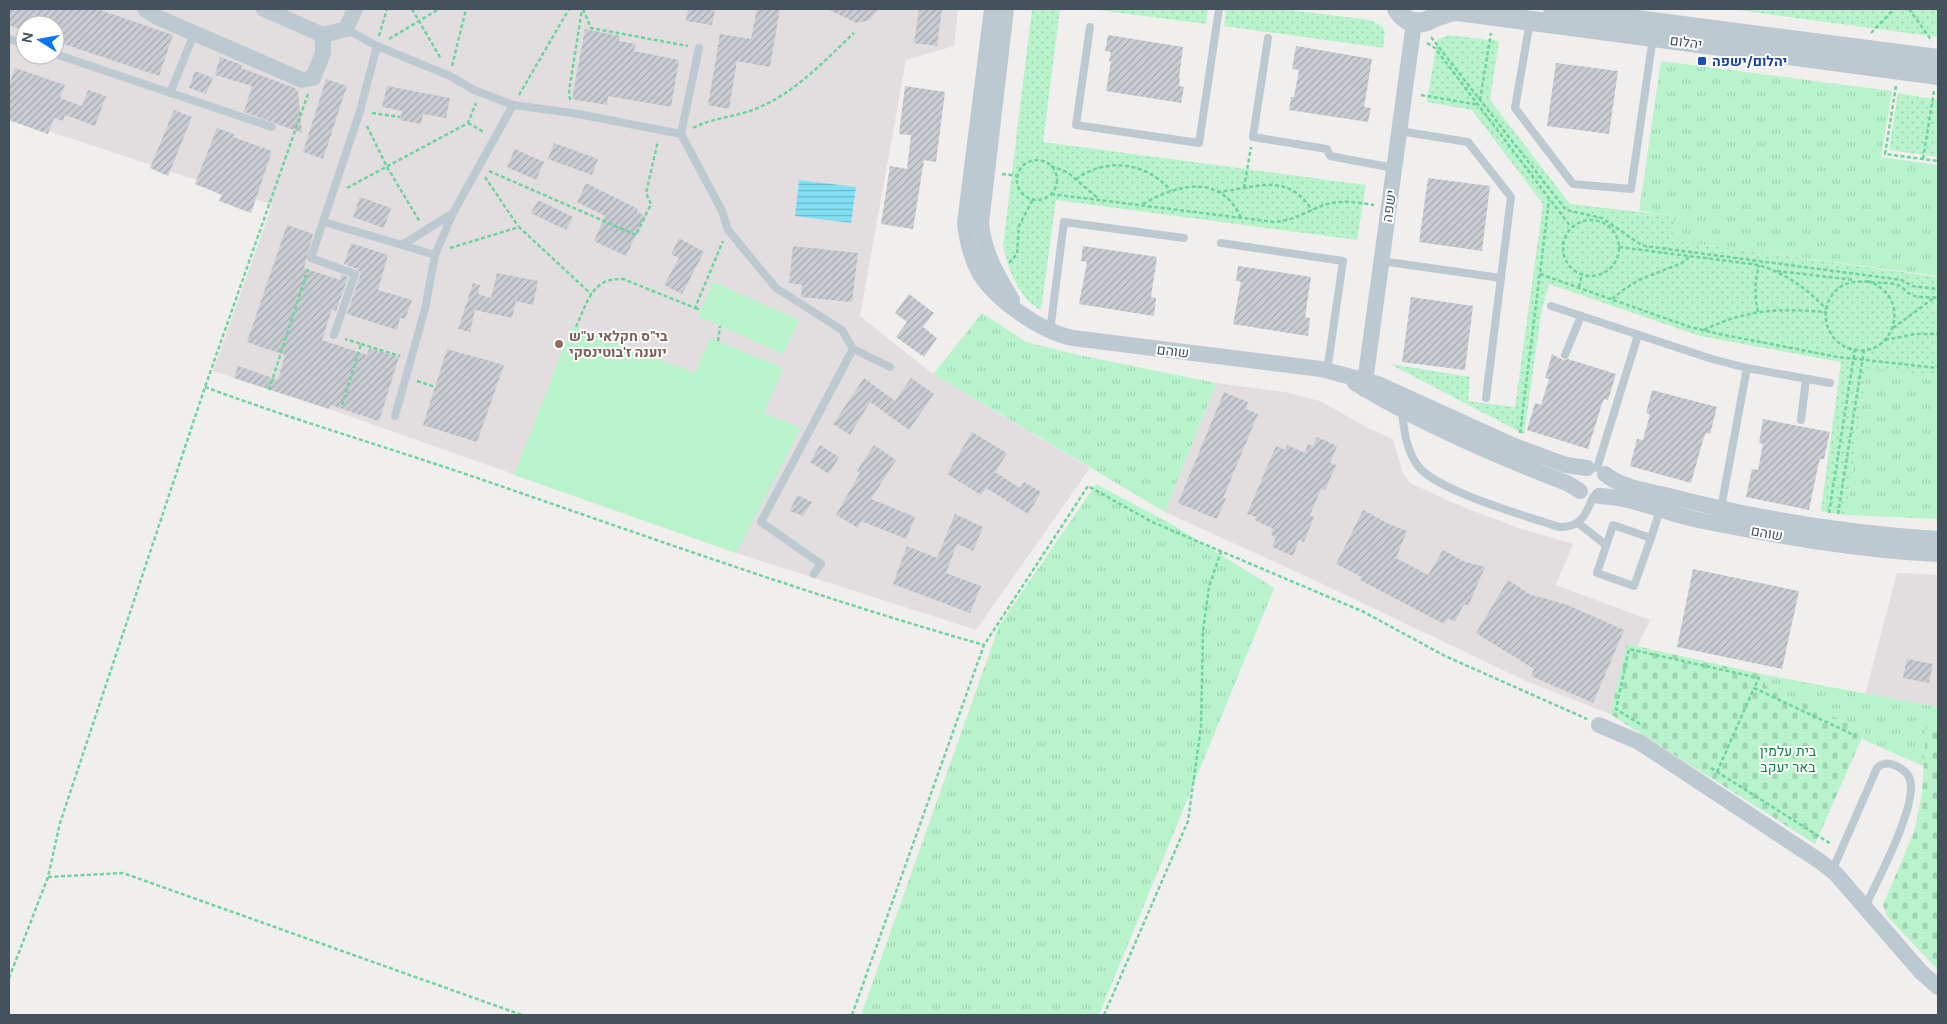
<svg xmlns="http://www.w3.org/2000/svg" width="1947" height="1024" font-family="'DM Sans',Heebo,sans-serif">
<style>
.education{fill:#e2dee0;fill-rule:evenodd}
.grass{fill:url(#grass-tufts)}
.cemetery{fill:url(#cemetery-stones)}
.park{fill:url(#park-dots)}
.pitch{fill:#b8f3cc}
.water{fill:url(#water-rules)}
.building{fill:url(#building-hatch)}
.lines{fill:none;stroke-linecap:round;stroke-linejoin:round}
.path{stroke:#6dd49d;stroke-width:2.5;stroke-dasharray:4 2.5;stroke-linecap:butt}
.service{stroke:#bdc9d1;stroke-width:8}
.minor{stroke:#bdc9d1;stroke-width:16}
.tertiary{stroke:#bdc9d1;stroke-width:20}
.transit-dot{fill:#1a4fb4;stroke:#fff;stroke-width:2}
.education-dot{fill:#8d6e63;stroke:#fff;stroke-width:2}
.labels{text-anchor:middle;stroke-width:4;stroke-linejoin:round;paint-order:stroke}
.street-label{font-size:14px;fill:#44525d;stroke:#fff}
.transit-label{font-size:14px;font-weight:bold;fill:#164399;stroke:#fff;text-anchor:start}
.education-label{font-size:14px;font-weight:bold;fill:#785e54;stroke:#fff;text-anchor:start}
.park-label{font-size:14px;fill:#0e8545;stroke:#fff}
</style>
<defs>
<pattern id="grass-tufts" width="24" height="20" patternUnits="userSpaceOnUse" patternTransform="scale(1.25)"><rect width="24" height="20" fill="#b8f3cc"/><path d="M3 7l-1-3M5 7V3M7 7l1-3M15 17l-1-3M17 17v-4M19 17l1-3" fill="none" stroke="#9fd2b2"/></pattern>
<pattern id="cemetery-stones" width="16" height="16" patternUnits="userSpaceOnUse" patternTransform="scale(1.25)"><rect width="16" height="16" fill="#b8f3cc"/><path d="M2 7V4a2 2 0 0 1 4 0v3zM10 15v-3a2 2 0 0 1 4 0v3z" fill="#9fd2b2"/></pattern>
<pattern id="park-dots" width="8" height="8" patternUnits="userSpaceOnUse" patternTransform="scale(1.25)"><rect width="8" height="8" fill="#b8f3cc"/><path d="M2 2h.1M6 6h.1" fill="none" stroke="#9fd2b2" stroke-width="1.8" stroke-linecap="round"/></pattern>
<pattern id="water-rules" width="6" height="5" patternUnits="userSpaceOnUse" patternTransform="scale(1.25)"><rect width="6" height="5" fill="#81e0f4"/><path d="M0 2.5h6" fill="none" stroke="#6bb8c9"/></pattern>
<pattern id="building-hatch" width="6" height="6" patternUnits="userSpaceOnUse" patternTransform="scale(1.25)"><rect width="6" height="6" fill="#c9cdd3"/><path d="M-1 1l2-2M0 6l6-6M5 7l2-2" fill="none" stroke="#a5a9ae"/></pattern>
</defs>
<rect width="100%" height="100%" fill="#f1eeee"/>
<g class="education">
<path d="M9,9h949l-4,37 -48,14 -46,256 73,58 157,94 -114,162 -240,-77 -407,-144 -116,-38 59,-166 -263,-87zM25,25h30v30h-30z"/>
<polygon points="1216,383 1285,392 1320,401 1368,428 1393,439 1403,473 1410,483 1458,505 1519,528 1573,544 1556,585 1650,620 1637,647 1627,644 1610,714 1526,681 1312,579 1165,512"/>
<polygon points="1897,573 1938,575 1938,707 1865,695"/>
</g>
<g class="grass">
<polygon points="1661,61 1892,91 1881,157 1938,165 1938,276 1671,240 1674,216 1639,211"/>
<polygon points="982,313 1026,342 1074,354 1216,383 1165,512 933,374"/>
<polygon points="1867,368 1938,375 1938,519 1846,515"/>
<polygon points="1096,484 1173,525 1274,588 1099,1015 861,1015 999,626"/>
<polygon points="1766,675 1938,707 1938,730 1926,727 1925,767 1862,739 1865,731 1765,685"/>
</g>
<g class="cemetery">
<polygon points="1627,644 1766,675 1765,685 1865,731 1815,844 1610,714"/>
<polygon points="1926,727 1938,730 1938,970 1887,916 1883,905 1914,832 1922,794"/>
</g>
<g class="park">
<path d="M1032,9h28l-17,133 323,43 -9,55 -301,-40 -15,110c-22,-11 -33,-41 -38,-64z"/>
<polygon points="1090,9 1208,9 1206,24"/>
<polygon points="1226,9 1282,9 1370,20 1382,26 1385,32 1383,48 1224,26"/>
<polygon points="1730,9 1938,9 1938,37"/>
<polygon points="1448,35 1499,41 1490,100 1570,204 1674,216 1672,240 1938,277 1938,375 1867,369 1846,515 1821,511 1841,362 1700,336 1549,284 1542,308 1524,434 1390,364 1470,377 1468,401 1515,407 1543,204 1472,110 1427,102 1437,40"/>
<polygon points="1898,93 1938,100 1938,157 1889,150"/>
</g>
<g class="pitch">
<polygon points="713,282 799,320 783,354 698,316"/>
<polygon points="572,326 695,373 710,338 783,368 764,413 801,428 736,553 514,475"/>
</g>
<polygon class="water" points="799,180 856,187 851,223 795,216"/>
<g class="building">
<polygon points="9,9 97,9 173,35 159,76 55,41 55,25 25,25 25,31 9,25"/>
<polygon points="688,9 715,9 712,25 686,21"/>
<polygon points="757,9 780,9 770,67 737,61 729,109 708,105 720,34 751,39"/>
<polygon points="827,9 879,9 869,20 857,23"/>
<polygon points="919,9 942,9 937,46 914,43"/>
<polygon points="585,29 620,36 619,41 636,44 634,51 679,60 671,107 608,96 607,105 572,99"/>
<polygon points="1108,35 1183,47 1179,78 1180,78 1179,86 1184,87 1181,103 1106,91 1111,61 1109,61 1111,52 1105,51"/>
<polygon points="1296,46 1372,59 1364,107 1371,108 1368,122 1289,110 1291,97 1294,97 1299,70 1292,69"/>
<polygon points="220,57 242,65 241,68 295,88 298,92 302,133 244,112 252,86 215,75"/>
<polygon points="1556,63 1618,71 1609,134 1547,126"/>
<polygon points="15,68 65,85 60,98 82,106 88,90 106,96 95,126 65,115 63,121 54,118 48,134 9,120 9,85"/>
<polygon points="195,71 213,78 206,94 189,88"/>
<polygon points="326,79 347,86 323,159 303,152"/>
<polygon points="387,86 450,98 446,118 423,114 421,124 400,120 402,111 382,107"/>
<polygon points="905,86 945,92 936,162 924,160 913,229 881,224 890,166 907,169 911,135 899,134"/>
<polygon points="174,110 192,117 168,176 150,168"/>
<polygon points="217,128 234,134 233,137 272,151 251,213 219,201 222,195 195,184"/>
<polygon points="554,143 598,159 592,175 548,159"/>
<polygon points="515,149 544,162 536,180 507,167"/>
<polygon points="1428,178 1490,186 1482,251 1419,242"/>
<polygon points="586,183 638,209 637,212 645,216 626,256 594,241 605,216 577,202"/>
<polygon points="360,197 391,208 384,228 353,217"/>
<polygon points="538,200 573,217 566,230 531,213"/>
<polygon points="287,225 313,234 304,268 340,280 341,275 348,277 336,311 332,309 322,340 367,355 369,348 399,357 379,421 330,405 329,409 234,378 238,366 278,380 285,355 247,342"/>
<polygon points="679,238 704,252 682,294 664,285 679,258 671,254"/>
<polygon points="351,243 388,255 378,290 412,300 405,319 400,318 397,330 347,314 361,273 357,269 344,264"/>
<polygon points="793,246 858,253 852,302 801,297 802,285 789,283"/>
<polygon points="1083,246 1157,257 1151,297 1156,298 1154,316 1079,304 1087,262 1081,261"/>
<polygon points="1238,266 1311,277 1305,317 1310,318 1308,336 1233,324 1241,282 1236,281"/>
<polygon points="497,273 538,281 533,305 516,301 512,318 475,310 470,332 458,329 473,283 480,285 478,294 491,298"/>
<polygon points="909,294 934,313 923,327 937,338 924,357 896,337 907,322 895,313"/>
<polygon points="1411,297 1473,306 1465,370 1402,362"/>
<polygon points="447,349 504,365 477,442 423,425"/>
<polygon points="1552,354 1563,360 1568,359 1616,374 1608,400 1604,399 1601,407 1588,449 1527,430 1535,403 1541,405 1549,379 1545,378"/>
<polygon points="864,378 895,401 911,378 934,394 909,430 870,402 850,435 833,424"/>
<polygon points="1652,390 1717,407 1710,434 1706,433 1703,440 1691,483 1630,466 1637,439 1643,440 1650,414 1646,413"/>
<polygon points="1224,392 1248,402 1246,409 1258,414 1223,498 1226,498 1217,519 1178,503"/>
<polygon points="1763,419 1830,432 1824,459 1820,459 1818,466 1809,510 1746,497 1752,469 1758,470 1763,444 1759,443"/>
<polygon points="972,432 1007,453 995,472 1020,488 1024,482 1041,492 1028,514 986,488 981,495 947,474"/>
<polygon points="1317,437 1337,446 1330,463 1336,465 1325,490 1321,489 1310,515 1314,517 1304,542 1299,540 1293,556 1272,547 1276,537 1271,535 1273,529 1255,520 1256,517 1247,514 1276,446 1285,450 1287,445 1305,453 1308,444 1313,446"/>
<polygon points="820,445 839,457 829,474 810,462"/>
<polygon points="874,445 896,460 871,499 915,517 906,539 861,521 858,528 836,515 860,473 857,471"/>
<polygon points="797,495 812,502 803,516 790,511"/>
<polygon points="1363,510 1389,524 1407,531 1396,558 1428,575 1443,550 1463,561 1485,567 1468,606 1464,604 1455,622 1448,618 1444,624 1360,580 1362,577 1336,564"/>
<polygon points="955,514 983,527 973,551 957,544 946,573 981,586 970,613 893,584 907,546 937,558"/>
<polygon points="1693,569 1799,591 1782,669 1677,647"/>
<polygon points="1508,580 1531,595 1565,604 1624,630 1593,703 1531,676 1534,669 1476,633"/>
<polygon points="1907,659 1933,664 1929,683 1903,678"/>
</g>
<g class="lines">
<g class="path">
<polyline points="412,9 441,59"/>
<polyline points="583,9 591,28 688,46"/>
<polyline points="1909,9 1932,41"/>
<polyline points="1871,33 1894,9"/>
<polyline points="379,36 387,9"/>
<polyline points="1431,37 1566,210 1602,218 1640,244 1645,246 1902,280 1912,286 1938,289"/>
<polyline points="389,39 439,9"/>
<polyline points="1427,43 1435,48 1571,227"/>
<polyline points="452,66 466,9"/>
<polyline points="1896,86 1885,154 1938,161"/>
<polyline points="519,95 569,9"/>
<polyline points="1421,95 1479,105"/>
<polyline points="570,100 569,91 582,10"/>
<polyline points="1480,100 1491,33"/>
<polyline points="372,113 400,117"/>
<polyline points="468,123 484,132"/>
<polyline points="367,126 387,167 420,222"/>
<path d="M693,128c21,-11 45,-11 67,-21 37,-16 65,-47 94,-74"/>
<polyline points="1923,159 1934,91"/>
<circle cx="1037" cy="180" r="20"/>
<polyline points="1051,166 1067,172 1099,199"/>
<polyline points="489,171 636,235 651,204 646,193 658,141"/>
<polyline points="1002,174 1018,176"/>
<polyline points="485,177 518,226"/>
<path d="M1076,179c30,-22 71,-17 95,12"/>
<polyline points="347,188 468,123 476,103"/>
<polyline points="1244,188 1251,147"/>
<path d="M1217,192c37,-3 69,-22 95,18"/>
<path d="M1051,194l223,28c17,-1 30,-9 45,-15 18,-8 36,-5 55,-2"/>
<path d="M1143,204c35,-20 78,-31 98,14"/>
<circle cx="1591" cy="248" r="28"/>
<path d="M1619,247l140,18c29,10 46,22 67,44"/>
<polyline points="450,248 519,227 591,294"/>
<polyline points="1009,263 1017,254 1019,226 1033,199"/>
<polyline points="1777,271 1854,280"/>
<polyline points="1540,274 1690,327 1719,334 1838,357 1938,368"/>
<path d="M1867,281c49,15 26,83 -19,67 -8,-3 -15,-9 -19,-18 -5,-10 -4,-22 1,-32 12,-20 32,-17 51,-15 6,0 14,0 19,3 4,2 7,7 12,9 7,3 18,2 26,3"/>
<polyline points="1579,287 1582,274"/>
<polyline points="1612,299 1623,290 1639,280 1682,263 1690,256"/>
<polyline points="695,308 701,310"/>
<path d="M1758,312c-4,-18 -3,-30 1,-47"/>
<path d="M576,327c11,-24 16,-50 47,-48l72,29 28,-67"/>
<polyline points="1893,328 1935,297"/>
<path d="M1704,330c43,-21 75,-22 122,-18"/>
<polyline points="1885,340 1915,334 1938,334"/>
<polyline points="718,341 720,326"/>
<polyline points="361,344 400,356"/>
<polyline points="417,381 435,387"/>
<path d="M205,387c92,34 185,61 278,93 166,57 332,117 501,165"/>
<polyline points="269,390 308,269"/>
<polyline points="342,405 361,344 345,339"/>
<polyline points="1520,433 1549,200"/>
<polyline points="1829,513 1855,349"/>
<polyline points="1838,514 1864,350"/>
<polyline points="1640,724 1616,709 1629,649 1759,678 1754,688 1856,736"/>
<polyline points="1711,768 1831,844"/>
<polyline points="1717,772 1754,688"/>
<polyline points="48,877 123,873 522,1015"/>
<polyline points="9,978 48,877 60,823 205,387 308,94"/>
<polyline points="852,1015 984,645 1088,486 1152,522 1364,612 1445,656 1587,719"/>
<polyline points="1104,1015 1188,821 1201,727 1203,631 1209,587 1221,551"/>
</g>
<g class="service">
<polyline points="1530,21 1515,108 1573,184 1631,189 1653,37"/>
<polyline points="1090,27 1076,125 1199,143 1219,9"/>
<polyline points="346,29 377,46 450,76 474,90 513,105 573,113 681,134 699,48"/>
<polyline points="1268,38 1253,137 1327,149 1330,156 1394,168"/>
<polyline points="9,39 25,44"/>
<polyline points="55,54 272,127"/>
<polyline points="170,93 194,34"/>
<polyline points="1399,131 1468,142 1511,197 1486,398"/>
<polyline points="681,134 722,211 728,230 776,288 842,330 853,349 761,522 821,564 814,574"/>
<polyline points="324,222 402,245 453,213 513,105"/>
<polyline points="1221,243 1343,261 1327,371"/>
<polyline points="402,245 435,255"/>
<polyline points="1381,261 1501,278"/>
<polyline points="1551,306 1712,359 1747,368 1830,383"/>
<polyline points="1050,331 1064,222 1184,238"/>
<polyline points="334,335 355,274 311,258 360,111 377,46"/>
<polyline points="853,349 890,367"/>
<polyline points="1565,355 1581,316"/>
<path d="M1402,411c2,19 4,39 16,55 19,25 108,50 141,61 21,1 27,-12 34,-30"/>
<polyline points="395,416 425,309 435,255 453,213"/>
<polyline points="1801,420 1806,379"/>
<polyline points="1597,468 1638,335"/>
<polyline points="1721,508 1747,368"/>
<polyline points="1578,523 1606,545"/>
<polygon points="1613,525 1651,538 1634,586 1597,573"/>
<polyline points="1651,538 1660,510"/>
<path d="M1832,871l45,-103c5,-5 10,-6 17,-3 5,2 12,6 15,12 12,23 -33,106 -44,130"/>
</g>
<g class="minor">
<polyline points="145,9 157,17 302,80 313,78 323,53 323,35"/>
<polyline points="264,9 323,35 346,29 355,9"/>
<path d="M992,9l-27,214c2,18 6,35 15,51 17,27 62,58 93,64l248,31 57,15 134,61 54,20 21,3"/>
<path d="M1006,9l-25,214c3,30 16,52 31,77"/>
<path d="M1355,383c67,41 138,72 212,100l13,8"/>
<polyline points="1364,389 1414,23"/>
<path d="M1605,474c17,14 43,17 64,22 88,23 179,37 269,43"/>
<path d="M1599,496c33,1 66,17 99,24 80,16 159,30 240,34"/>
<polyline points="1599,725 1639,742 1662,757 1821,862 1836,874 1921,972 1938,987"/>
</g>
<g class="tertiary">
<path d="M1397,9c10,18 33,18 43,0"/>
<polyline points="1553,9 1938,59"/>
<polyline points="1435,17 1453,11 1465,12 1938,75"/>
</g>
</g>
<rect class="transit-dot" x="1697" y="56" width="10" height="10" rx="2.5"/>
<circle class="education-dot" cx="559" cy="344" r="5"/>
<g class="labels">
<g class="street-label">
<text transform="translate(1686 42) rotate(8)" y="5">יהלום</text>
<text transform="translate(1389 206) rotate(-82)" y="5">ישפה</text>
<text transform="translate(1173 351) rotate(7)" y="5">שוהם</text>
<text transform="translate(1767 533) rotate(10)" y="5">שוהם</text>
</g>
<g class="transit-label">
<text x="1712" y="66">יהלום/ישפה</text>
</g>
<g class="education-label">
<text x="569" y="341">בי"ס חקלאי ע"ש<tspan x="569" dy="16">יוענה ז'בוטינסקי</tspan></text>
</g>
<g class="park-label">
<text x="1788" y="756">בית עלמין<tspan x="1788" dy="16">באר יעקב</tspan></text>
</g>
</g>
<rect width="1947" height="1024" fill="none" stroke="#44525d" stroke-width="20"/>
<g transform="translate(40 40) rotate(281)"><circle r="24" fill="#ffffff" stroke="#b4babe"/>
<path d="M0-4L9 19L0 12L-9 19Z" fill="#0976ef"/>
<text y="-8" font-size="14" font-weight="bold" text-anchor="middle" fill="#44525d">N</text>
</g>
</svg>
